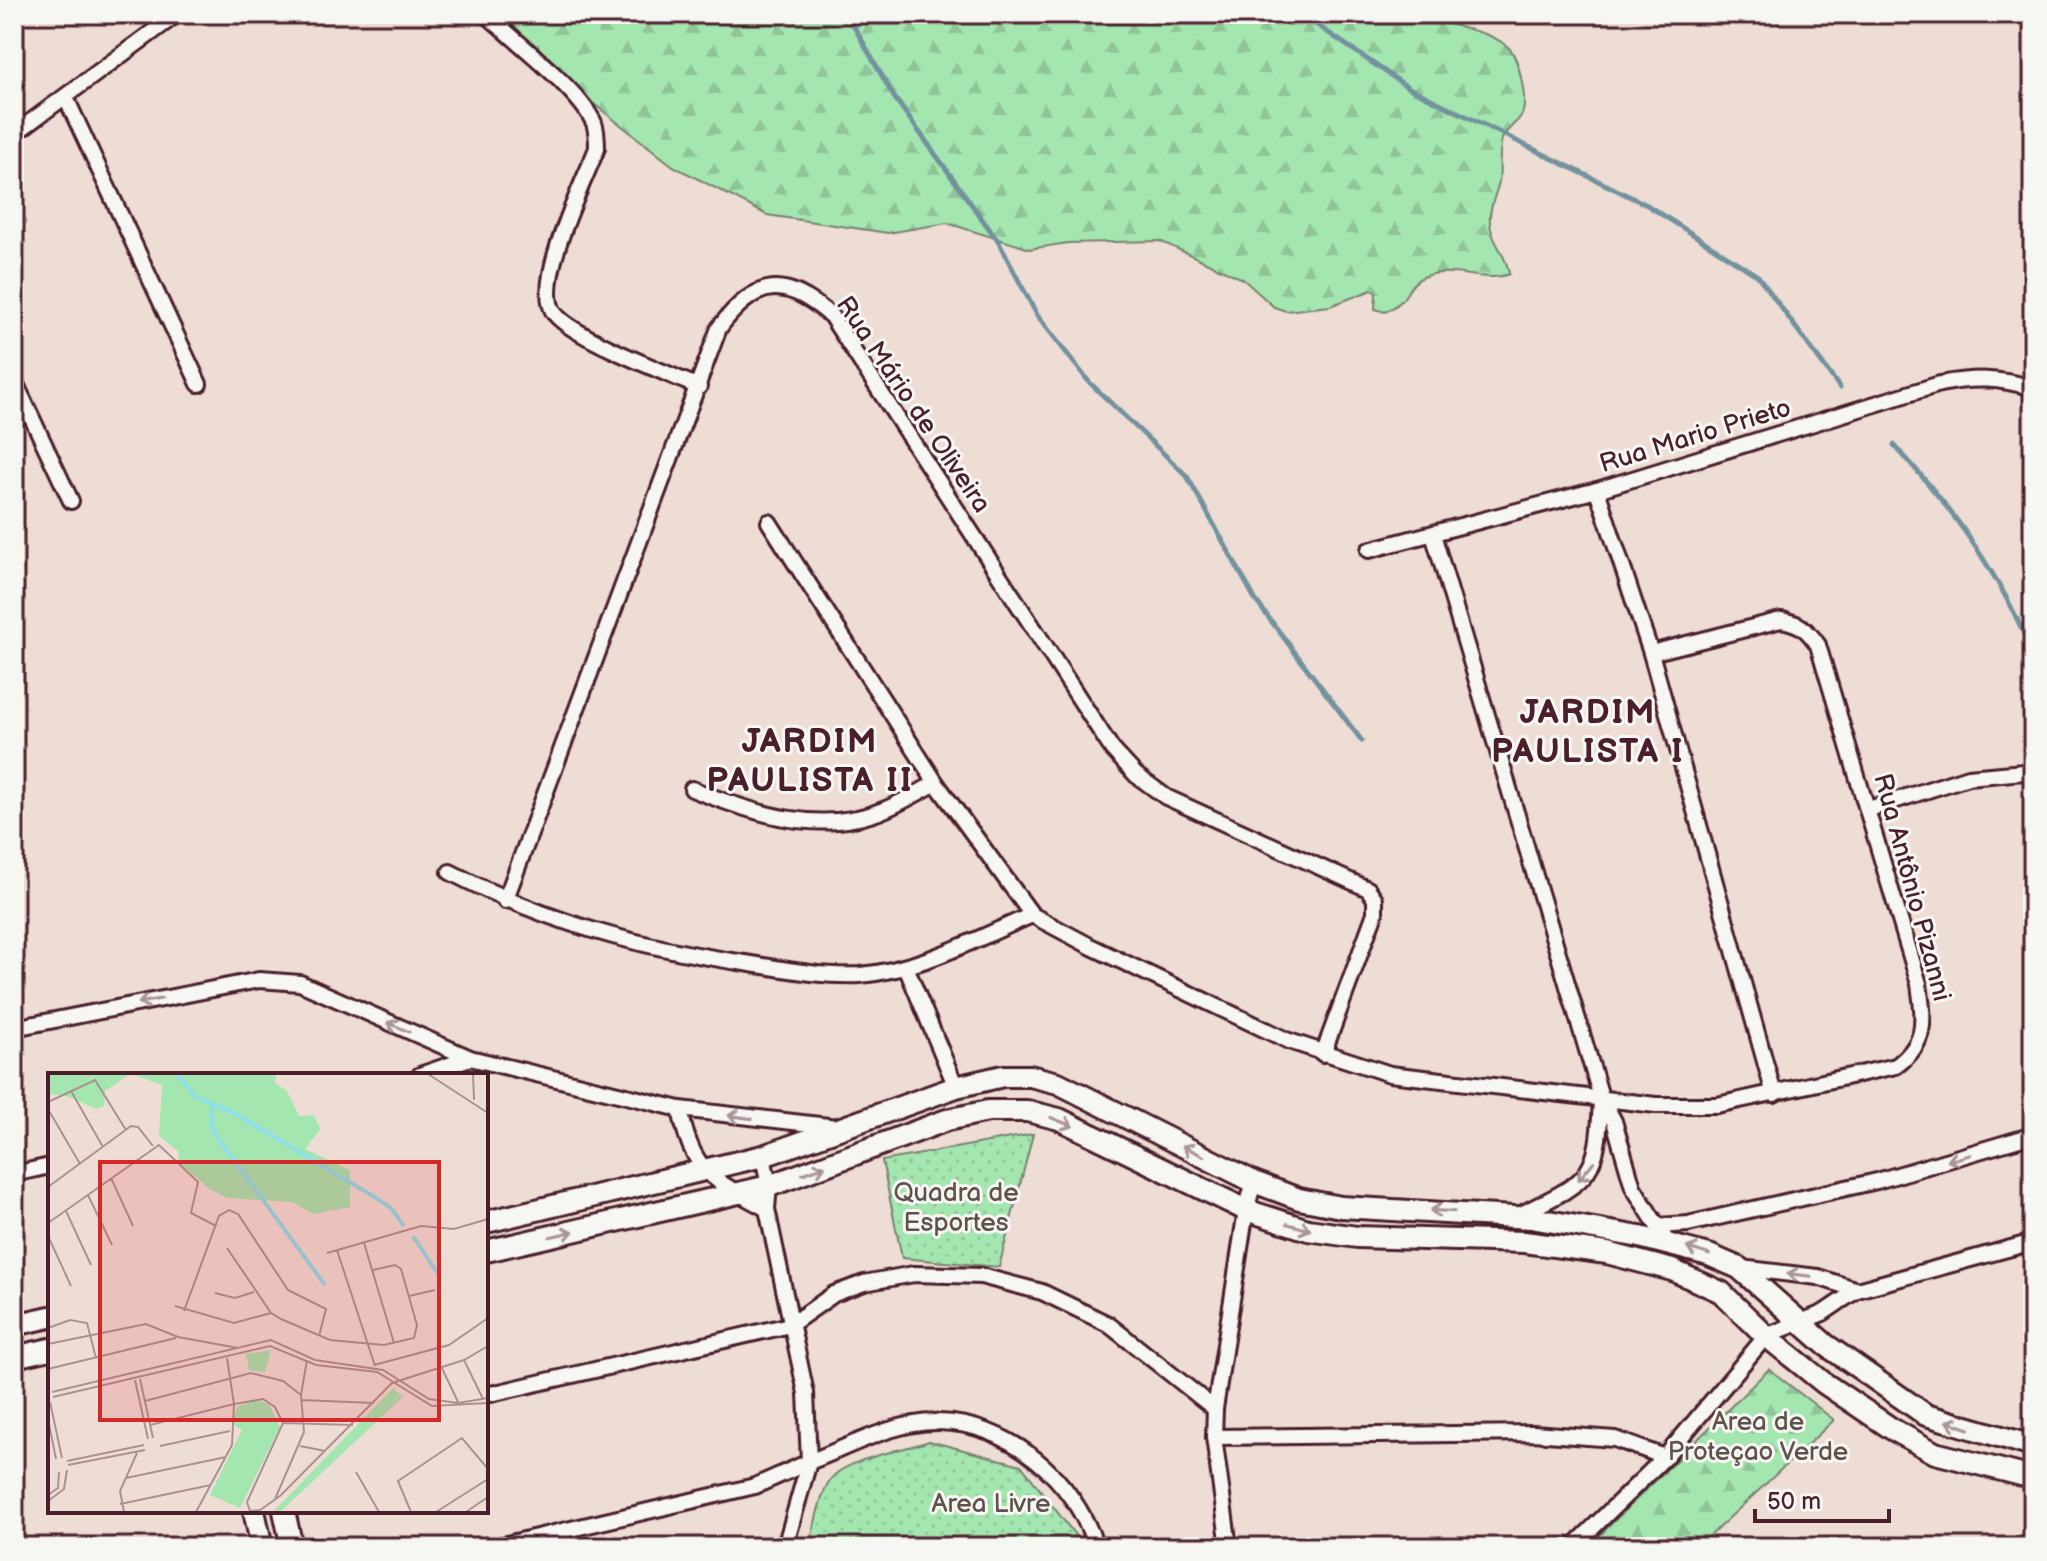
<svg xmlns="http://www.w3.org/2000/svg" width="2047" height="1561" font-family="'Balsamiq Sans',sans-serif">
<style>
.green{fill:url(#green-dots);stroke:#77826e;stroke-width:2}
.forest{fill:url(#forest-firs);stroke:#77826e;stroke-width:2}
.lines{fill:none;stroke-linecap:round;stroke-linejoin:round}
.stream{stroke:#73929e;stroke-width:5}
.street-casing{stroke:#4a1f2b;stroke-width:20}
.secondary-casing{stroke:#4a1f2b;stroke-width:26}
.street{stroke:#f6f6f2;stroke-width:14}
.secondary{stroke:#f6f6f2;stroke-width:20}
.oneway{stroke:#a99598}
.labels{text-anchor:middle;stroke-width:6;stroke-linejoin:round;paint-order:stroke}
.street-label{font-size:26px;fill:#4a1f2b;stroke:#f6f6f2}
.park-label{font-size:26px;fill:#60514c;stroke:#f6f6f2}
.district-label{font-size:34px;font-weight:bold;letter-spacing:2px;fill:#4a1f2b;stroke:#f6f6f2}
.inset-river{fill:none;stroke:#8edfea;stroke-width:4}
.inset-road{fill:none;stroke:#ac9191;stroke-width:2}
.view{fill:#d62828;fill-opacity:0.15;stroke:#d62828;stroke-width:4}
.inset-edge{fill:none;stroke:#4a1f2b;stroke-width:4}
</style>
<defs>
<pattern id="green-dots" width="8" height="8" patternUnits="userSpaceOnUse" patternTransform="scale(2)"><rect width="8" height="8" fill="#a4e6b0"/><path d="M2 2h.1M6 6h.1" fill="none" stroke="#8fc598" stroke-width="1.8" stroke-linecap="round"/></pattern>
<pattern id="forest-firs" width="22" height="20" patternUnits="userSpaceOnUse" patternTransform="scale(2)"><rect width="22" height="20" fill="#a4e6b0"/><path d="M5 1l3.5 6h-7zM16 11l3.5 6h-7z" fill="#8fc598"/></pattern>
</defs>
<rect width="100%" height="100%" fill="#eeddd5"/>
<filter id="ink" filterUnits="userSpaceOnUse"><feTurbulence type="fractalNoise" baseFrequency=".0125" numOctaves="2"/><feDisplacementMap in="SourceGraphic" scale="16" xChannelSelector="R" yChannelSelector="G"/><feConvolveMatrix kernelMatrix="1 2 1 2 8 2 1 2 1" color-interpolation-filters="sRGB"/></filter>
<g filter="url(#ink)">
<g class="green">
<polygon points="1033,1134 999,1267 902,1258 882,1161"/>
<path d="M929,1441l92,24 54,70 3,12h-269c5,-17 11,-54 21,-67 14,-21 74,-30 99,-39z"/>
</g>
<g class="forest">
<path d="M490,14h934c27,16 59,12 84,33 11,9 21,57 13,69 -6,9 -14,12 -19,23 -4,13 -1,29 -3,43 -3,12 -9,24 -9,35 -2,22 17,37 19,57 -27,10 -58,-10 -88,4 -15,7 -11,23 -36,34l-10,-3 1,-16 -4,-3 -42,16 -44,5 -12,-4 -31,-28 -83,-38 -92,2 -38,6 -83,-26 -59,10 -121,-18 -94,-49 -130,-102z"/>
<polygon points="1769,1369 1834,1420 1698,1547 1588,1547"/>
</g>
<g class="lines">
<g class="stream">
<polyline points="847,14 894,97 998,241 1037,315 1089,382 1187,476 1256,601 1362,741"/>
<polyline points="1301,14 1409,88 1647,205 1758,276 1840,388"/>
<path d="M1894,445c56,60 110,134 139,211"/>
</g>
<defs>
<g id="street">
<path d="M486,14c28,26 93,76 108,109 3,8 3,16 3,25 -13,34 -62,131 -44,163 13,24 116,63 146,76"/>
<polyline points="66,98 199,384"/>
<polyline points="14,134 177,14"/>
<polyline points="14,380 71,501"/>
<polyline points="1597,490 1651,653 1774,1094"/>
<path d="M769,522l167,261 96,132 60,32 197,94 101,33 266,31h61l179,-39c32,-24 28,-45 23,-82l-101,-339c-11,-16 -18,-22 -37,-25l-130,33"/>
<polyline points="1433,534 1601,1097 1614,1121 1633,1187 1668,1243"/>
<path d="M1369,550l228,-60 343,-106c35,-7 59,-6 93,4"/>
<path d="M692,789c60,24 130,48 194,20 17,-7 33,-17 50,-26"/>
<polyline points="1869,809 1968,777 2024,772"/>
<path d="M450,872c96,50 187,75 295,91 38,6 77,14 115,12 60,-5 118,-37 172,-60"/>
<path d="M505,901l214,-573c37,-50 66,-52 112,-12l281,433 24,26 30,22 202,92 7,10v14l-52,141"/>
<polyline points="906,967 956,1087"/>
<polyline points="14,1028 259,980 300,983 470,1058 680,1109 837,1127"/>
<polyline points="420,1075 470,1058"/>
<path d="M680,1109c12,65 33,70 87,100"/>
<polyline points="14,1174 50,1166"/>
<path d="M1519,1215c72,-36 79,-36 82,-118"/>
<polyline points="1658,1226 1688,1224 1877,1181 2033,1135"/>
<polyline points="1740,1268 1818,1277 1857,1290"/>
<polyline points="486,1395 790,1325 834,1294 864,1283 914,1274 981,1276 1042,1292 1108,1324 1215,1409 1214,1437 1229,1547"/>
<polyline points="1215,1409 1246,1210 1254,1182"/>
<polyline points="1214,1437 1533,1433 1615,1439 1665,1457"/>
<polyline points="494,1547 755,1486 809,1462 806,1393 767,1209 769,1186 763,1156"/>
<path d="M785,1547l24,-85c40,-15 85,-41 129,-40 72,1 137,58 158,125"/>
<polyline points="1573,1547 1665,1457 1766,1336 1823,1313 1857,1290 2033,1242"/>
</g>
<g id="secondary">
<polyline points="486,1222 763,1156 956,1087 1003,1076 1030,1076 1058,1083 1254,1182 1299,1199 1341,1207 1531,1218 1640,1237 1709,1255 1739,1268 1826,1345 1926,1415 2033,1446"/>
<polyline points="486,1251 769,1186 947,1120 988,1111 1027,1111 1059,1119 1246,1210 1308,1230 1357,1237 1524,1242 1607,1253 1672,1270 1721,1292 1766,1336 1824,1383 1892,1429 1935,1453 2033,1478"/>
<polyline points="14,1325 50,1317"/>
<polyline points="14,1357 50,1349"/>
<polyline points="254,1511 262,1547"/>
<polyline points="284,1511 292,1547"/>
</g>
</defs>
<use href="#street" class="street-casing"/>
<use href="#secondary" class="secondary-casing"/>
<use href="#street" class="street"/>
<use href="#secondary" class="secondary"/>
</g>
<defs><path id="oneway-shaft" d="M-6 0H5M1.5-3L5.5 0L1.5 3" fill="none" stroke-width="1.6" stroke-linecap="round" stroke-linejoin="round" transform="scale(2)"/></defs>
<g class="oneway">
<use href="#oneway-shaft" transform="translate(150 1001) rotate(169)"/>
<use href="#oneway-shaft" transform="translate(398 1027) rotate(-156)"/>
<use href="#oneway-shaft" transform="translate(740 1117) rotate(-172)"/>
<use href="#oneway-shaft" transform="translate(1062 1122) rotate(22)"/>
<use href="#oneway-shaft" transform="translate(1193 1151) rotate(-153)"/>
<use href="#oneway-shaft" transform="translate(1959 1158) rotate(164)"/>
<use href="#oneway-shaft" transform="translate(814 1170) rotate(-19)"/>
<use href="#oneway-shaft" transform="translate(1586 1171) rotate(130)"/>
<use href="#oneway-shaft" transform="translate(1442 1211) rotate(-177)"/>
<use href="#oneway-shaft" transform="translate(1299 1227) rotate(16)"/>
<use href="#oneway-shaft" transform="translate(562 1234) rotate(-13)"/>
<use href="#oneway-shaft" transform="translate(1698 1251) rotate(-162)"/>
<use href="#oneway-shaft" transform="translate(1799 1275) rotate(-174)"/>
<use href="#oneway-shaft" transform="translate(1958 1425) rotate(-161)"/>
</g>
</g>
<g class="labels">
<g class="street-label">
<text transform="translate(914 404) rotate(56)" y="9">Rua Mário de Oliveira</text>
<text transform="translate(1695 435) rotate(-17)" y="9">Rua Mario Prieto</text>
<text transform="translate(1913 887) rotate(75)" y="9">Rua Antônio Pizanni</text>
</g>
<g class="park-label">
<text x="956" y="1201">Quadra de<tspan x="956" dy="30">Esportes</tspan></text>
<text x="1758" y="1430">Area de<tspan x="1758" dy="30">Proteçao Verde</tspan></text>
<text x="991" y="1512">Area Livre</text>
</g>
<g class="district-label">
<text x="1588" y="723">JARDIM<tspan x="1588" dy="39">PAULISTA I</tspan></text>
<text x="810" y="752">JARDIM<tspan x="810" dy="39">PAULISTA II</tspan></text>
</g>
</g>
<g transform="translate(48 1073)">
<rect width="440" height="440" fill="#eeddd5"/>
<path d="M223,277l-6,22 -16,-2 -3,-16zM206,327l15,4 11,23 -40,81 -30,-13 32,-65 -10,-6 5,-17z" fill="#a4e6b0"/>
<path d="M0,1h82l-25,17 -1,15 -8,3 -27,-12 -18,-3 -3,7zM83,1h145l-1,9 12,8 12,25 15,-1 6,14 -15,20 45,21v37l-37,7 -21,-12 -65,-4 -16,-8 -33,-28 1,-10 -20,-16 3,-51zM345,315l10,9 -123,115h-7z" fill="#a4e6b0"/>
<path class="inset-river" d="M129,1l19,23 38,16 139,83 18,12 13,18M164,31v24l8,13 105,144M365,163l25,38"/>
<path class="inset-road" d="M380,1l60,39M425,1l1,26M23,18l32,56M0,29l47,-22 31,50M0,36l32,55M63,105l22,48M0,114l83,-61 7,1 15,19M40,122l24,50M18,138l25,54M0,150l111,-78 39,37 -7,31 25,13M0,163l23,50M316,170l30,100M179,175l44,65 10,6 49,21 54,5 30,-7 3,-13 -16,-56 -6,-4 -22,5M289,177l38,116M279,180l94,-27 33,3 34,-10M167,220l20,5 19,-6M361,223l26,-6M127,233l59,17 37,-10M136,238l35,-95 10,-6 9,4 50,76 38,19 -7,27M0,255l22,-8 17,3 9,35M0,271l98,-20 32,13 60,11M416,287l19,39M326,292l75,-20 39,-27M393,293l18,38M0,296l128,-31M92,306l13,59M87,307l13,59M4,319l219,-52 44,20 68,10 46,29 29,4 30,-5M253,322l6,-35M5,324l217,-51 46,19 61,7 55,34 56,-3M253,327l73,3M97,328l106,-28 32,8 18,14 3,37 -29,67M2,329l12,56M0,346l8,40M235,350l-36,79 3,9 10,-1 20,-14 112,-113 72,-23 24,-14M235,350l70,2M102,352l84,-21 -7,-46M112,373l70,-15M252,373l25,5M19,388l77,-16M20,392l77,-15M308,399l23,40M78,405l100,-21M0,422l10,-7 1,-16M0,428l16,-12 3,-19M72,431l91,-19M76,439l-4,-21 17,-38M148,439l36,-67 2,-41 29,-5 12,8 8,16M363,439l-13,-31 64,-43 26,31M388,439l52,-33M418,439l22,-15"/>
<path class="view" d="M52,89h339v258h-339z"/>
<rect width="440" height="440" class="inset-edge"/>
</g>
<rect width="2047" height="1561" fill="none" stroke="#f6f6f2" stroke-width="48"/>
<rect x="24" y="24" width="1999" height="1513" fill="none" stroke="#4a1f2b" stroke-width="3" filter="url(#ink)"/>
<path d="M1755 1509v12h134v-12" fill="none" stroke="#4a1f2b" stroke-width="4"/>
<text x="1767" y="1509" font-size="24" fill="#4a1f2b" stroke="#f6f6f2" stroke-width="6" paint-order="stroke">50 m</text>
</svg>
